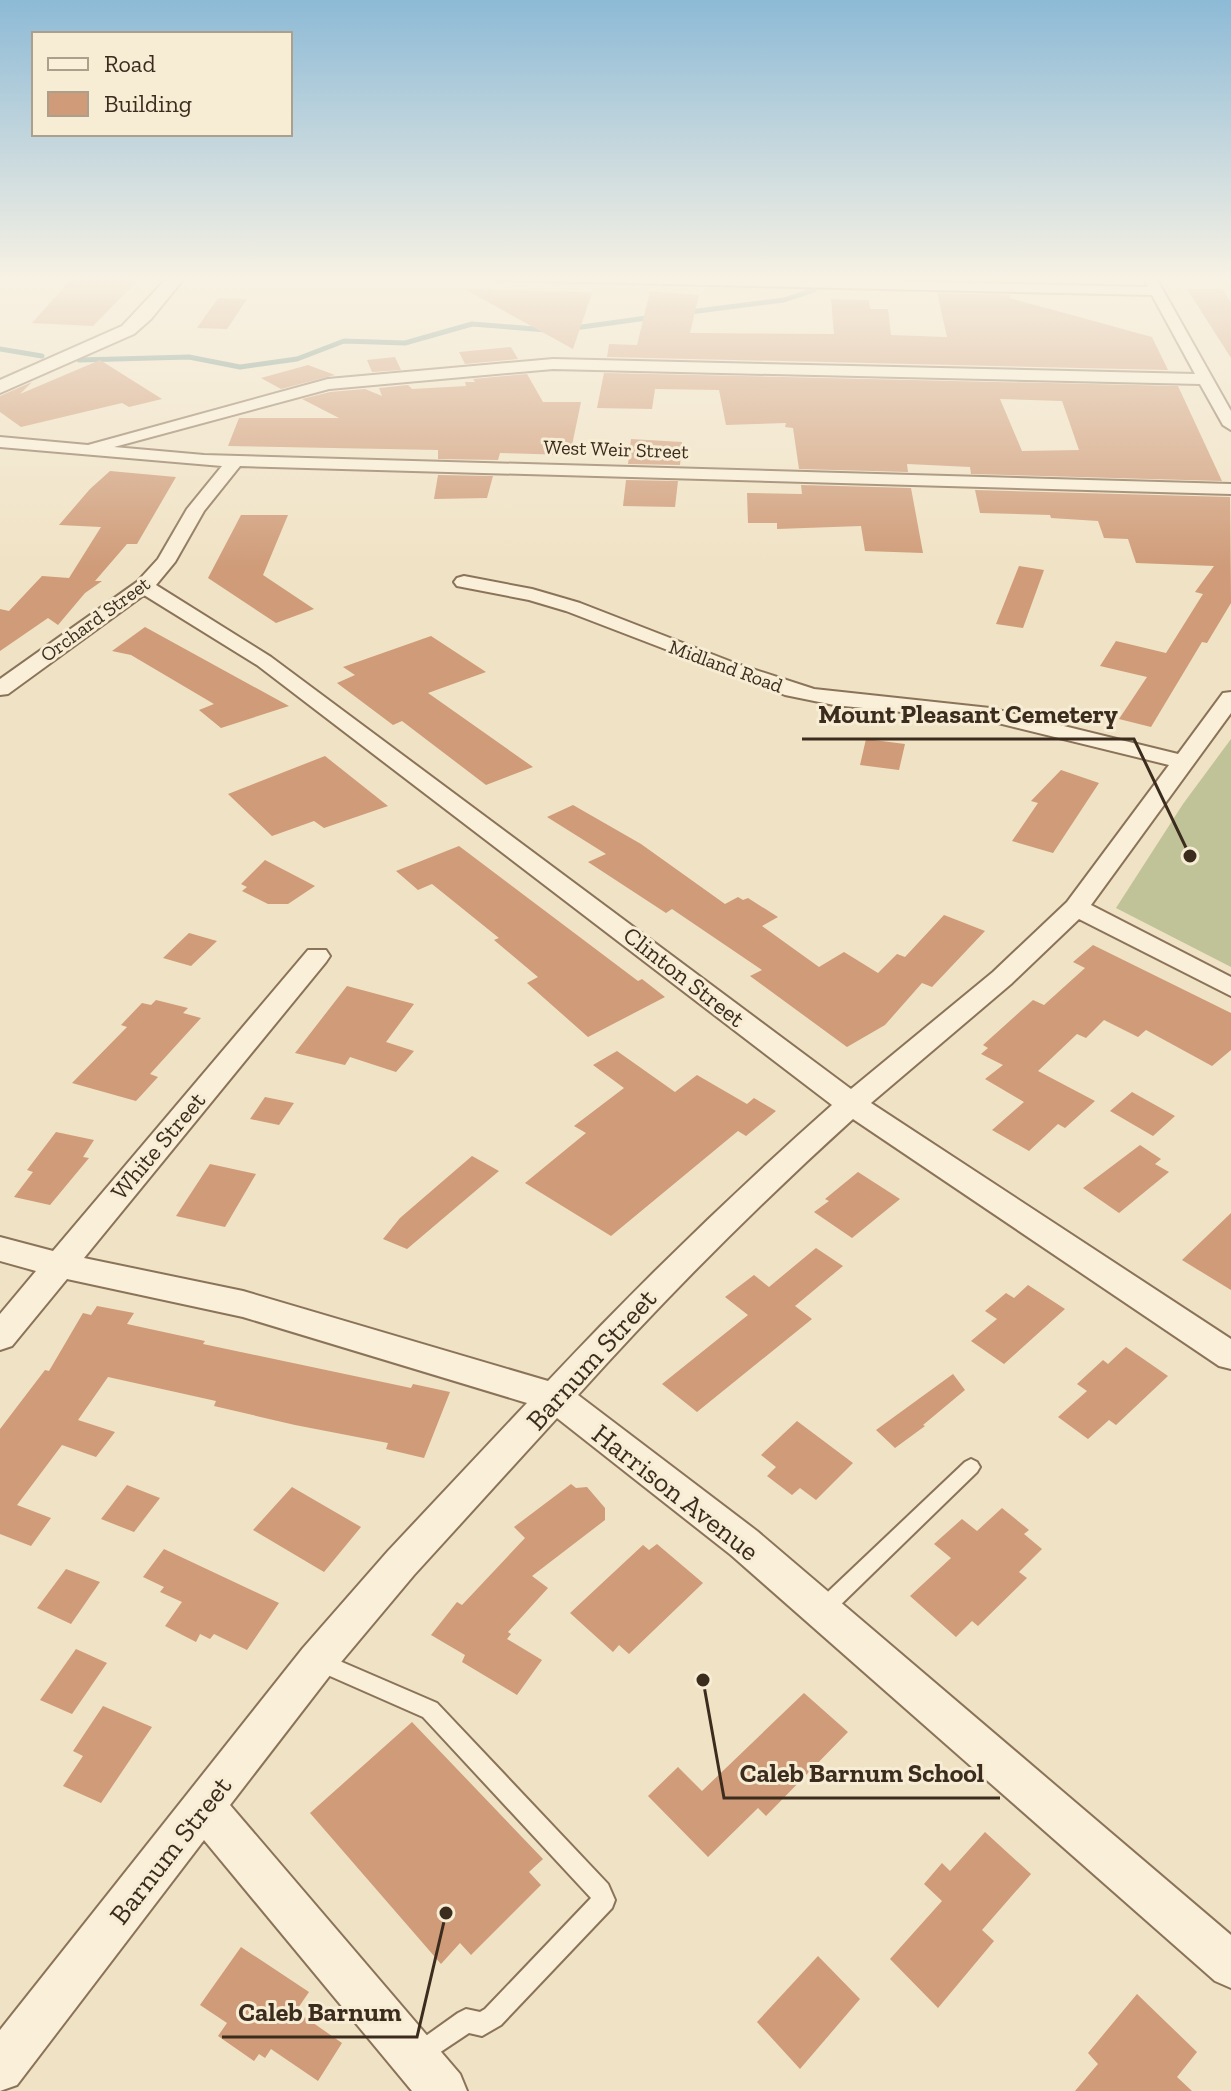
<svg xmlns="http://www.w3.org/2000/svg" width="1231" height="2091" font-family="'Zilla Slab',serif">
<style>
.cemetery{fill:#bfc397}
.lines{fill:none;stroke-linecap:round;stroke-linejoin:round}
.stream{stroke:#6c9288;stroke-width:5}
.building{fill:#cf9b78;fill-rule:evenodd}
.service-casing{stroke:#8b7359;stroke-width:4}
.minor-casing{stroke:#8b7359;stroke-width:4}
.tertiary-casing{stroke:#8b7359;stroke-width:4}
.service{fill:#faefd8;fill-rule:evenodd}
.minor{fill:#faefd8;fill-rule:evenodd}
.tertiary{fill:#faefd8;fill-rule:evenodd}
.labels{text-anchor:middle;stroke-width:6;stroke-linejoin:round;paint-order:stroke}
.far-street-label{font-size:20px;fill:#3b2c1e;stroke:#f7ecd4}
.street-label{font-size:24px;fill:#3b2c1e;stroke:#f7ecd4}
.near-street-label{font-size:28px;fill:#3b2c1e;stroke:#f7ecd4}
.leader{fill:none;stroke:#3b2c1e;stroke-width:3}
.callout-dot{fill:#3b2c1e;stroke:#f7ecd4;stroke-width:3}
.callout-label{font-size:26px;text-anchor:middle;font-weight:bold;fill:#3b2c1e;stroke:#f7ecd4;stroke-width:6;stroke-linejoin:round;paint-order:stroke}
</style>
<rect width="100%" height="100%" fill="#f0e2c4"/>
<polygon class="cemetery" points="1231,739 1231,967 1116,908 1183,804"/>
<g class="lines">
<g class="stream">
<polyline points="682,313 784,300 814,290 812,278 815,276"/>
<polyline points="567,329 654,317"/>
<polyline points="0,349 42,356"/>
<polyline points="79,360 189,357 240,367 297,359 344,341 405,343 472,324 547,330"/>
</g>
</g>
<g class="building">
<polygon points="72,278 138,280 93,326 32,323"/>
<polygon points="464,289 582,292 592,293 573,349"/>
<polygon points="1187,289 1223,289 1231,303 1231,358"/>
<polygon points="650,291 699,295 690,333 834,334 831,299 869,300 870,309 888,309 891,335 947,337 937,293 1010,295 1010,298 1152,337 1168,370 607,357 609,344 637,345"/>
<polygon points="218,298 247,299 227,329 197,328"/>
<polygon points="511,347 518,359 465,364 459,352"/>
<polygon points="395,357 401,370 372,372 367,360"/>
<polygon points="100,360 162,399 129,407 122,403 21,427 0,412 0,396 32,382 20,394"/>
<polygon points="308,365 335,375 281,389 261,378"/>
<path d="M604,373l574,13 44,95 -251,-7 -1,-7 -63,-3 1,8 -109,-3 -6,-41 -8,-1 1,-4 -60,2 -7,-35 -64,-1 -3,20 -55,-1zM1000,399l62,2 17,49 -57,1z"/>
<polygon points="527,374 543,402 581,402 570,455 500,453 498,460 438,459 438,450 228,446 239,418 339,418 302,399 330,392 365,389 382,396 379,388 408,385 412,389 466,386 465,382 475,382 473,379"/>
<polygon points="631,439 682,442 680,465 628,464"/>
<polygon points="110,471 176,477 137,544 127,544 95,581 102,581 85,593 58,625 48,618 0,651 0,609 9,611 42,576 69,578 101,527 59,525 90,489"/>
<polygon points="438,475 493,476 487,498 434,499"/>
<polygon points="626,480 678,481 675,507 623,506"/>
<polygon points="801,485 911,488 923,553 865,551 861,526 777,529 777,523 748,523 747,493 802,494"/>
<polygon points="975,490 1230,497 1231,603 1207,643 1202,642 1151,727 1119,719 1147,677 1100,666 1116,641 1166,653 1203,594 1195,592 1214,566 1136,563 1128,539 1104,538 1098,521 1051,518 1050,515 980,513"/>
<polygon points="241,515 288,515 263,575 314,609 276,623 208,578"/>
<polygon points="1019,566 1044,570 1023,628 996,624"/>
<polygon points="145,627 289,706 221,728 199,710 214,704 131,655 112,651"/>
<polygon points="431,636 486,672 428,693 533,767 486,785 402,721 393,725 337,683 355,675 343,667"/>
<polygon points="866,739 905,744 899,770 860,765"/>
<polygon points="325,756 388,806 324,828 314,821 272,836 228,794"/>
<polygon points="1061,770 1099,783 1053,853 1012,841 1038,803 1031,801"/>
<polygon points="573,805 641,844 725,904 738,897 743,900 748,898 778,917 762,926 819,967 844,952 878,973 897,954 905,957 944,915 985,931 932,987 922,983 885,1025 847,1047 750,976 762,970 672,909 666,913 588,862 606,854 547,817"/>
<polygon points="459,846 638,981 642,979 665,997 588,1037 527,983 538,977 494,940 499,938 432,884 418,890 396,871"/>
<polygon points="265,860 315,886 288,904 268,904 242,891 247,887 241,884"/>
<polygon points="189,933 217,941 191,966 163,958"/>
<polygon points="1093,945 1231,1013 1231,1050 1212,1066 1146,1030 1138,1037 1104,1020 1086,1038 1077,1034 1038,1071 1095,1101 1065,1128 1058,1124 1029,1151 992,1130 1024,1102 985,1079 1003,1065 981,1054 988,1048 983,1045 1033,1000 1044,1005 1085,968 1073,962"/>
<polygon points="347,986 414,1004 386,1042 414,1051 396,1072 350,1057 345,1065 295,1053"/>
<polygon points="156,1000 188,1008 183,1013 201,1018 150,1074 158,1077 136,1101 72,1083 127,1027 121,1025 142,1003 151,1005"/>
<polygon points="617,1051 675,1092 697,1075 747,1104 754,1098 776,1111 746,1136 738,1131 611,1236 525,1183 586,1133 574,1126 624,1088 593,1065"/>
<polygon points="1132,1092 1175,1116 1153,1136 1110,1111"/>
<polygon points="265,1097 294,1103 279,1125 250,1119"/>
<polygon points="56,1132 94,1140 83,1157 89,1158 50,1205 14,1197 33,1172 27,1170"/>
<polygon points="1140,1145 1161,1159 1155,1164 1169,1172 1119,1213 1083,1188"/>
<polygon points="472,1156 499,1171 407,1249 383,1239 400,1218"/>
<polygon points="210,1164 256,1174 225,1227 176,1216"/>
<polygon points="858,1172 900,1199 852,1238 814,1212 829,1201 825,1199"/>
<polygon points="1231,1213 1231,1290 1182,1260"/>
<polygon points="816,1248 843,1266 795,1306 812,1319 697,1412 662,1384 748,1315 725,1297 754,1275 769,1287"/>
<polygon points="1028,1285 1065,1309 1004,1364 971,1341 997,1319 985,1311 1006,1293 1014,1298"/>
<polygon points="97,1306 134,1313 127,1324 205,1341 203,1344 411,1388 413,1384 450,1392 424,1458 386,1449 388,1443 295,1425 214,1406 216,1401 108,1377 78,1420 115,1432 96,1457 62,1445 17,1505 51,1518 31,1546 0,1534 0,1429 45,1370 49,1371 83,1313 91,1315"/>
<polygon points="1126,1347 1168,1376 1116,1425 1109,1420 1088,1439 1058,1417 1087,1391 1077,1384 1103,1360 1108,1364"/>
<polygon points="953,1374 965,1390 923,1425 925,1426 895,1448 876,1430"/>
<polygon points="797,1421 853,1463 816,1500 800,1488 792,1495 767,1476 776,1467 761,1455"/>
<polygon points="571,1484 576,1488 587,1487 605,1508 605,1520 532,1576 548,1588 508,1632 511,1634 507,1639 542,1660 517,1695 462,1662 465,1655 431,1635 457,1602 462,1605 525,1538 514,1527"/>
<polygon points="127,1485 160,1498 134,1532 101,1519"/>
<polygon points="292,1487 361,1527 324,1572 253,1530"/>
<polygon points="1002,1508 1029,1530 1024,1534 1042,1549 1019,1572 1027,1578 978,1626 972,1621 956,1637 910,1596 951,1558 934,1544 962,1519 977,1531"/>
<polygon points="657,1544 703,1583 629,1654 619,1645 613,1652 570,1613 643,1545 649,1550"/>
<polygon points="164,1549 279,1603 247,1650 214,1634 210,1639 200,1634 196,1642 165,1626 182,1602 160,1592 164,1587 143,1577"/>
<polygon points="66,1569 100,1582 71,1624 37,1608"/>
<polygon points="76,1649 107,1663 72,1714 40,1700"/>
<polygon points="804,1693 848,1732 766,1816 758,1808 708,1857 648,1796 678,1767 702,1791"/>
<polygon points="103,1706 152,1727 101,1803 63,1786 83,1756 73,1751"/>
<polygon points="412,1722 543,1859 529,1872 541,1885 471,1955 460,1943 441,1964 310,1813"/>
<polygon points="985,1832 1031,1874 982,1930 994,1941 938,2008 890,1959 942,1901 924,1884 942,1863 950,1871"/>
<polygon points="241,1947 309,1992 296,2011 342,2043 318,2081 271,2049 265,2058 259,2054 254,2061 218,2036 227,2023 200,2005"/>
<polygon points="818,1956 860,1999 800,2069 757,2022"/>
<polygon points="1137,1994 1197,2052 1177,2077 1192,2091 1075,2091 1098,2064 1088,2053"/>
</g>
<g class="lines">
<defs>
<g id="service">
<polygon points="971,1459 977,1462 980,1467 977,1472 828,1617 821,1620 814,1617 811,1611 814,1605 965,1462"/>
<polygon points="321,1653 437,1703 608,1884 615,1900 612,1908 501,2025 482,2036 469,2033 421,2065 413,2061 409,2053 413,2045 458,2013 466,2009 480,2012 485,2009 591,1898 423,1717 314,1669 311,1662 314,1655"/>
</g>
<path id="minor" d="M485,276h187l476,11 -5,-11h12l76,135v19l-8,-5 -23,-41 -647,-15 -224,20 -215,58 90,8 1027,29v10l-991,-28 -36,45 -29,51 -19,23 115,72 580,432 142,-117 74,-70 102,-137 -179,-44 -156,-16 -49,-10 -219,-84 -37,-11 -72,-14 -3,-4 3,-4 7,-2 68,13 48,14 157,61 77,25 176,19 188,46 45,-61 8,-1v21l-140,192 140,72v19l-152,-77 -68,65 -140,119 360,236v30l-12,-3 -366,-247c-97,88 -188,179 -275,276l179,136 474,404v53l-16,-7 -484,-426 -174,-137 -143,157 -83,99 -101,131 230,269 7,17h-55l-208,-251 -187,245 -17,6v-61l303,-382 85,-97 139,-148 -284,-86 -176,-38 -55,67 -12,4v-36l36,-43 -36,-10v-24l53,14 255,-301h18l4,6 -4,6 -242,296 159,33 305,90c91,-97 185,-188 284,-276l-575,-440 -113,-70 -136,99 -8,1v-16l137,-97 21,-23 29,-50 35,-43 -222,-19v-10l88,8 240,-66 225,-20 642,15 -43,-79 -660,-15z"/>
<polygon id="tertiary" points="169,276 186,276 151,319 134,334 0,393 0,380 122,326"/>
</defs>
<use href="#service" class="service-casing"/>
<use href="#minor" class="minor-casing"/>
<use href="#tertiary" class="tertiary-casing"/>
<use href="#service" class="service"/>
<use href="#minor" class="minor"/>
<use href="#tertiary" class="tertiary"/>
</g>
<linearGradient id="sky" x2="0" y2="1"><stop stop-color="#8dbad6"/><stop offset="0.49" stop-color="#f8f2e4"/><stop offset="1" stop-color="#f8f2e4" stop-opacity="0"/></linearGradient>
<rect width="1231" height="569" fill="url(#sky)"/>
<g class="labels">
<g class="far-street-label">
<text transform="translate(616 449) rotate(2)" y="7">West Weir Street</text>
<text transform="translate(95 619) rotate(-36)" y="7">Orchard Street</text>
<text transform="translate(726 666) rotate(20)" y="7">Midland Road</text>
</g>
<g class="street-label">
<text transform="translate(684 977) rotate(38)" y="8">Clinton Street</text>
<text transform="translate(158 1146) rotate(-50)" y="8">White Street</text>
</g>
<g class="near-street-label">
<text transform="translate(591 1359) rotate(-48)" y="10">Barnum Street</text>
<text transform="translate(676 1492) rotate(38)" y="10">Harrison Avenue</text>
<text transform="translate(170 1850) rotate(-52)" y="10">Barnum Street</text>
</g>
</g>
<path class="leader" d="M1190 856L1134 739H802M703 1680L724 1798H1000M446 1913L417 2037H222"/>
<g class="callout-dot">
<circle cx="1190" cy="856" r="8"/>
<circle cx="703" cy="1680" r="8"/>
<circle cx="446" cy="1913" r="8"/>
</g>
<g class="callout-label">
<text x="968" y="723">Mount Pleasant Cemetery</text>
<text x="862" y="1782">Caleb Barnum School</text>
<text x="320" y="2021">Caleb Barnum</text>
</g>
<rect x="32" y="32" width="260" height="104" fill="#f7ecd4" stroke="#ac9f8b" stroke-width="2"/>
<rect x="48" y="58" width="40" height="12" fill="#faefd8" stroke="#ac9f8b" stroke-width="2"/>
<text x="104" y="72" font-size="24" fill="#3b2c1e">Road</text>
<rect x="48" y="92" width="40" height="24" fill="#cf9b78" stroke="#ac9f8b" stroke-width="2"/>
<text x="104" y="112" font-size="24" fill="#3b2c1e">Building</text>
</svg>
